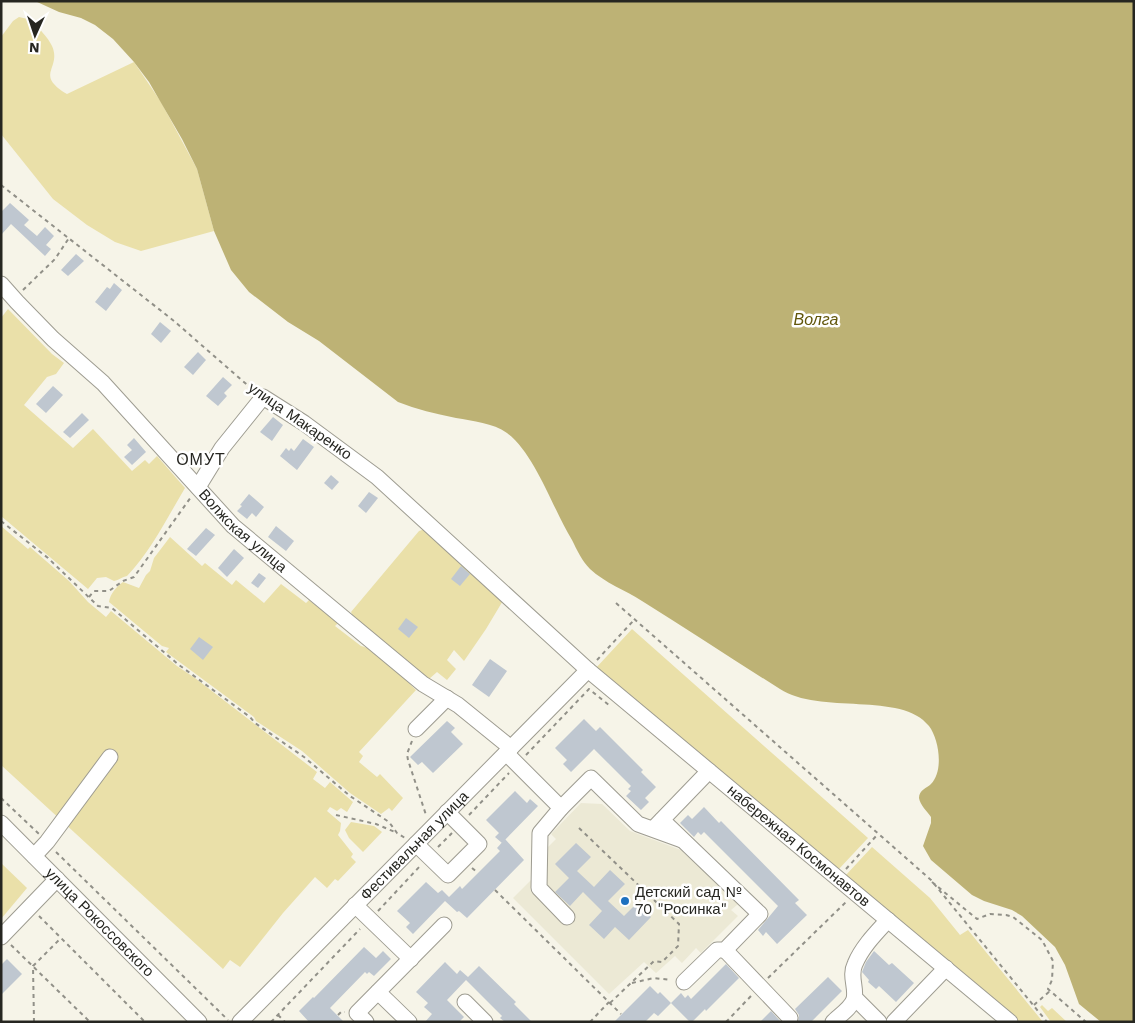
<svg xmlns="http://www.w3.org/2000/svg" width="1135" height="1023" font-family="'Work Sans',sans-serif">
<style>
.built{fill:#ece9d5}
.green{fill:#eae0a9}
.water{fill:#bdb275}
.building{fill:#bfc7d0}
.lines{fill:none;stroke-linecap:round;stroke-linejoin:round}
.minor-casing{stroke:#9e9c91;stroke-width:17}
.path{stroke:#919088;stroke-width:2;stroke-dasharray:4 4;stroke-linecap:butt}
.minor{stroke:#fff;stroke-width:15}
.poi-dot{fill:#1e71bf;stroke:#fff;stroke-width:2}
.labels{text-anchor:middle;stroke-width:5;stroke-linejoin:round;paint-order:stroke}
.street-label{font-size:15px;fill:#262621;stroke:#fff}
.poi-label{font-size:15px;fill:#262621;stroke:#fff;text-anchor:start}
.water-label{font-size:16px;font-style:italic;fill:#62560b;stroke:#fff}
.neighbourhood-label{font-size:16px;letter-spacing:1px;fill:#262621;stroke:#fff}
</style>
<rect width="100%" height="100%" fill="#f6f4e8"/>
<polygon class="built" points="581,803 602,804 630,831 681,850 698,866 702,863 730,891 728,894 738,904 731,910 738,916 701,953 696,948 682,963 675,956 656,973 644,962 609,994 513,898 536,875 536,859 556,839 551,834"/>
<g class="green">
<path d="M19,17l13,3c6,8 16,17 20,26 10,23 -18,28 15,48l67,-32 27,40 36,67 17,62 -73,20 -26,-9 -28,-17 -34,-26 -52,-65v-97l12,-16z"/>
<path d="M8,309l44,45 12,9 -8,11 -9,3 -23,28 49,43 20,-19 39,42 13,-11 4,4 8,-8 28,32c-18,30 -34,63 -58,88 -5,1 -8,4 -13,5l-8,-4 -9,1 -9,11 -87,-73v-198z"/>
<polygon points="1,526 28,549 30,547 69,581 88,602 106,617 111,611 177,666 195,678 317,772 313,779 325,788 330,782 353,802 347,812 341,808 337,811 330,807 327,811 341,823 340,831 338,835 353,854 351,857 356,862 338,881 335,879 327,888 315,877 283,913 240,967 230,960 223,969 1,765"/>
<polygon points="425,529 504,599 486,629 464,661 454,650 447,660 456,669 447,680 437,672 429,679 355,621 351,612 419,531"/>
<path d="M170,537l32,29 3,-3 27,22 4,-5 28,23 17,-19 25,19 3,-3 29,23 -3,3 26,20c14,2 44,33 55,44l-57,62 4,4 -4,6 18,15 3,-3 23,24 -11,13 -3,-3 -8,6 -31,-21 -48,-42 -46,-30 -2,-4 -88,-65 3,-4 -7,-2 -53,-44c1,-8 8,-16 14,-20l16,6 7,-13 4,-4 4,-13z"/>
<polygon points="632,629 868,838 838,870 710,762 595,669"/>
<polygon points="351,822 374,826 382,832 363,852 349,838 345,830"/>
<polygon points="872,847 930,898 960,935 968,930 1043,1022 1020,1022 845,876"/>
<polygon points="1,863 27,888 1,919"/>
<polygon points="1042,1005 1048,1011 1052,1008 1067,1022 1051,1022 1040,1007"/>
</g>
<path class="water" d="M35,1h1099v1021h-33l-22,-18 -14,-39 -10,-18 -33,-31 -10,-6 -28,-9 -12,-6 -41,-35 -8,-14 8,-23v-6c-4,-6 -11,-12 -12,-19 0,-8 8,-10 12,-14 13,-13 8,-45 -2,-58 -27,-35 -110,-11 -149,-37 -46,-29 -92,-59 -138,-88 -17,-11 -37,-18 -52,-32 -8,-8 -13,-19 -18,-29 -19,-31 -37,-86 -65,-107 -14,-10 -34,-12 -51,-15 -20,-4 -40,-9 -58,-16l-79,-61 -31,-19 -39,-30 -18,-22 -17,-39 -17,-62 -15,-30 -33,-57 -15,-20 -21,-23 -18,-14 -14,-7 -22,-6z"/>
<g class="building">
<polygon points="10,203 29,220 24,225 37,236 45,227 54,236 46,245 51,249 45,256 11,224 1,235 1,212"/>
<polygon points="76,254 84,261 68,276 61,270"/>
<polygon points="114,283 122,290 106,311 95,302 107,287 110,289"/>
<polygon points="160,322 171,331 161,343 151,334"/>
<polygon points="198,352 206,360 193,375 184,367"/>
<polygon points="223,377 232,385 224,393 227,396 218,406 206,396"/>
<polygon points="53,386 63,395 46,413 36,404"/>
<polygon points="82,413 89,420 70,438 63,432"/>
<polygon points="273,417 283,425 272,441 260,432"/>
<polygon points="134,438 146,452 132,465 124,457 132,450 127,445"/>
<polygon points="303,439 314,447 297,470 280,456 286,448 289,451 291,448 294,451"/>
<polygon points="331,475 339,482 332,490 324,483"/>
<polygon points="369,492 378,498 366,513 358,506"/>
<polygon points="249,494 264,507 256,517 252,513 247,519 237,511 242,506 240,505"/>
<polygon points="276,526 294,541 286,551 268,537"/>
<polygon points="206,528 215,535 196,556 187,549"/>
<polygon points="234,549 244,558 227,577 218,568"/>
<polygon points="461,566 470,574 460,586 451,579"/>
<polygon points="259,573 266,578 258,588 251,583"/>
<polygon points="406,618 418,627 409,638 398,629"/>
<polygon points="199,637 213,647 203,660 190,649"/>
<polygon points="490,659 507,671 489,697 472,685"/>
<polygon points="584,719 596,731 600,727 643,770 641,772 656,787 645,798 649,802 641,810 626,796 631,791 628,789 631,786 594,749 571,772 563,764 567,760 555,748"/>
<polygon points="447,721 455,728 451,732 463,744 433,773 422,762 418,765 410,757"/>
<polygon points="515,791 527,803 530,799 538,806 502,843 495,837 499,833 486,820"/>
<polygon points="704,807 719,823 721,821 799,900 795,903 807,915 777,944 766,932 763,936 758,930 778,906 704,832 701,835 698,832 694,837 680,823 688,815 692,819"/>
<polygon points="505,839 524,860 467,918 459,911 457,912 445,901 413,934 406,927 410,923 397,911 426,882 438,893 442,890 449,897 460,886 462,889 500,851 497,848"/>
<polygon points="576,843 591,857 577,871 594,887 610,870 625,884 608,901 624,916 637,903 651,917 629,940 615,927 604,939 589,925 602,911 583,892 570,906 555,892 569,878 555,864"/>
<polygon points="364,947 376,958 383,951 391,959 374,976 369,972 367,974 365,972 330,1008 344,1022 309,1022 299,1011 313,997 314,998"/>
<polygon points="874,951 889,965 892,963 914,983 896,1002 879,986 876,989 868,982 869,980 862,972 866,962"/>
<polygon points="7,959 22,974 1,995 1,965"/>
<polygon points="445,962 457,974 460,970 468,977 479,966 516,1002 514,1004 532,1022 505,1022 500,1018 502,1016 466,980 447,1000 464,1017 459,1022 425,1022 432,1014 424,1007 428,1003 416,992"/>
<polygon points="726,964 739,978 706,1011 705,1009 692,1022 690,1022 671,1003 681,993 685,998 688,995 691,999"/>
<polygon points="828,977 842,991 811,1022 798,1022 799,1015 795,1009"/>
<polygon points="650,986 658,994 660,992 671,1003 658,1016 654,1013 645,1022 614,1022"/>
<polygon points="771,1011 781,1022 760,1022"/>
</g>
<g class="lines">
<defs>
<g id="minor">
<path id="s1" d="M1,284l16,18 36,37 50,44 130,143 190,158 35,21 53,43"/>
<path id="s2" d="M198,487l24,-39 41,-51 41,26 73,54 211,193 422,352"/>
<polyline points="416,729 447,698"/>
<polyline points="506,753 561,808"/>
<polyline points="662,820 760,914 725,950 717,950 684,982"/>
<path id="s3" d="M1,823l198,199"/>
<polyline points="654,828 709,771"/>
<polyline points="416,844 448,875 479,844 447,812"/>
<polyline points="34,856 47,842 110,757"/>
<polyline points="355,905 411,959"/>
<polyline points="567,917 539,888 540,833 561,808 591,778 638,824 682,840"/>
<polyline points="1,937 57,879"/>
<polyline points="725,950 790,1018"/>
<polyline points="378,992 409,1022"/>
<polyline points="855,998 879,1022"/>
<polyline points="465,1002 485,1022"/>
<path id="s4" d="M240,1022l348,-352"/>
<polyline points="366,1022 357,1013 444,925"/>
<path d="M833,1022c6,-6 19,-15 21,-23 3,-11 -5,-23 1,-35 7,-17 21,-31 33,-44"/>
<polyline points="894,1022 946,968"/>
</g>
</defs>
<use href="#minor" class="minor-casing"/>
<g class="path">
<polyline points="1,185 174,321 253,390"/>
<polyline points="23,290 55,259 69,238"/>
<polyline points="1,521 48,558 98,606 112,608 179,665 250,717 255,723 304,757 350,796 389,822 397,833 405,838"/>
<polyline points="89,597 94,591 109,591 123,581 134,577 191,497"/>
<polyline points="616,603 931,880 1047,1022"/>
<polyline points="597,660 634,620"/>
<polyline points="412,741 407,754 408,760 426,815"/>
<polyline points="526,755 589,689 610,706"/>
<polyline points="1,798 39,834"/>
<polyline points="336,815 376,824 395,832"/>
<polyline points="469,815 509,773"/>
<polyline points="579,828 679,924 678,946 662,962 654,961 610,1003"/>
<polyline points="438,847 452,833"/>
<polyline points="56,852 228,1020"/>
<polyline points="472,868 478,873"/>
<polyline points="846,869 878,834"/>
<polyline points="932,882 977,919 990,914 1006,915 1013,917 1042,940 1053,961 1052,980 1048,989 1086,1022"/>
<polyline points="495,890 621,1014"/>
<polyline points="378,911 421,865"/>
<polyline points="39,916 145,1022"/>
<polyline points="11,945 90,1022"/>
<polyline points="768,978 847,901"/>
<polyline points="632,983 654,978 671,980"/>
<polyline points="1034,1005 1050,991"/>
<polyline points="278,1015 285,1022"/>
<polyline points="338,1015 341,1012 345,1012"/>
<polyline points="34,1022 33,966 61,938"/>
<polyline points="271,1022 360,929"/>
<polyline points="590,1022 609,1002"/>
<polyline points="726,1022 751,996"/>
</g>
<use href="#minor" class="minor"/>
</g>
<circle class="poi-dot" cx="625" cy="901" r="5"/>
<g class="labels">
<g class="street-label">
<text transform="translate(300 421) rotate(35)" y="5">улица Макаренко</text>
<text dy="5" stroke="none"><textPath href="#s1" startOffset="346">Волжская улица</textPath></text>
<text dy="5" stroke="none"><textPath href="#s4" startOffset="248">Фестивальная улица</textPath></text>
<text dy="5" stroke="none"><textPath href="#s2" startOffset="811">набережная Космонавтов</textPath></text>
<text dy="5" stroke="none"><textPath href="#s3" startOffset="140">улица Рокоссовского</textPath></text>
</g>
<g class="poi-label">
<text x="635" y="897">Детский сад №<tspan x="635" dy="17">70 "Росинка"</tspan></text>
</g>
<g class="water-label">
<text x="816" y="325">Волга</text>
</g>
<g class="neighbourhood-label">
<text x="201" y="465">ОМУТ</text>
</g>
</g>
<rect width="1135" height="1023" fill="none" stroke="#262621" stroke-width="5"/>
<g transform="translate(35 35) rotate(183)" stroke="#ffffff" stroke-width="4" paint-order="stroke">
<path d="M0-4L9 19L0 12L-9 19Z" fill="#262621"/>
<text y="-8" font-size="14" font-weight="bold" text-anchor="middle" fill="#262621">N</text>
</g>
</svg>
